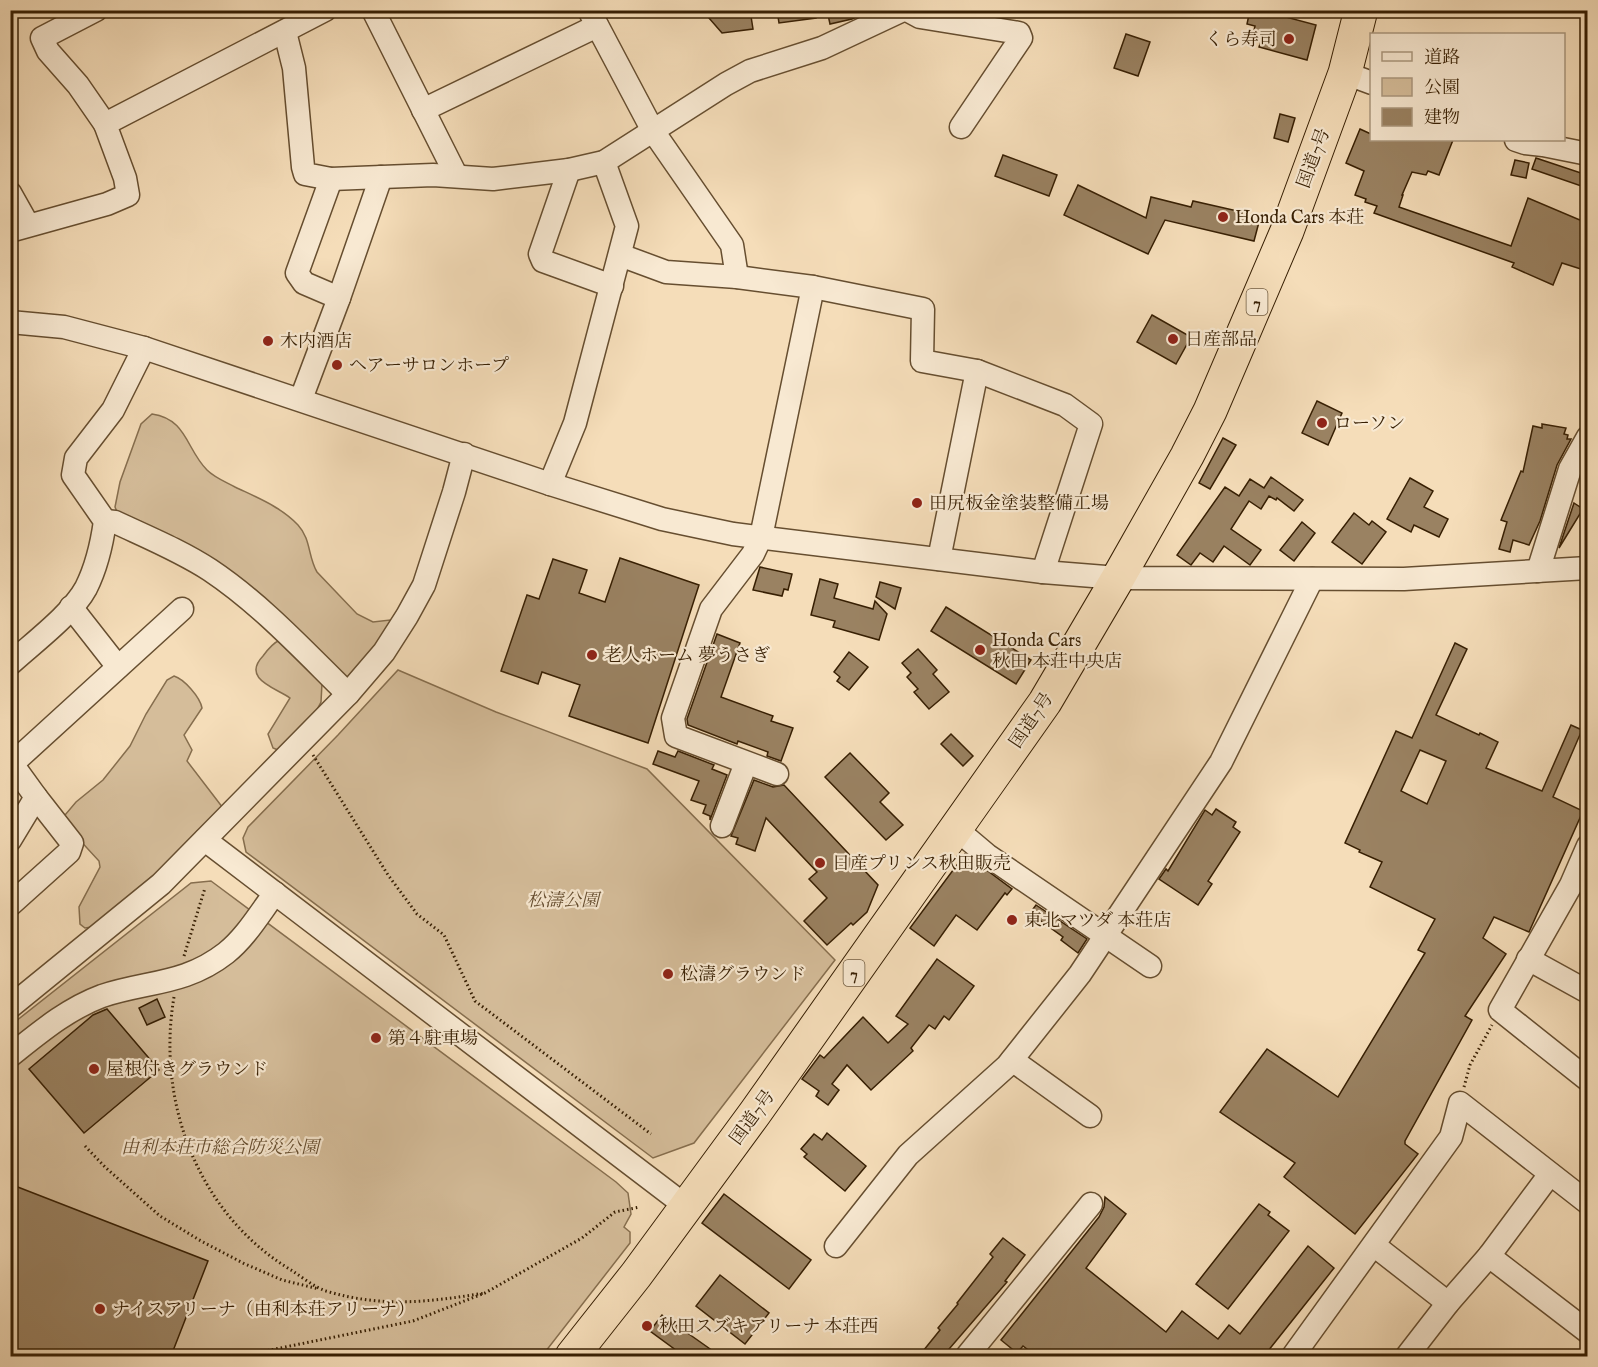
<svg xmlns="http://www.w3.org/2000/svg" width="1598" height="1367" font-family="'IM FELL English','Noto Serif JP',serif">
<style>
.green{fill:#d5bd9a;stroke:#866e4e;stroke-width:1.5}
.building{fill:#9a8262;stroke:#371f03;stroke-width:1.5;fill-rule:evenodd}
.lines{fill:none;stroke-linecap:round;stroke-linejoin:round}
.minor-casing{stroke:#664e30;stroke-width:25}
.highway-casing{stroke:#371f03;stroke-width:35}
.path{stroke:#371f03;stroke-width:3;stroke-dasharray:1.5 3;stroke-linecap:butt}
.minor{stroke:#f8e9d2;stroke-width:22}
.highway{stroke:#f5ddb9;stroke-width:33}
.poi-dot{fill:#8f2418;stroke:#f8e9d2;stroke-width:2}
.labels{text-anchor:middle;stroke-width:4.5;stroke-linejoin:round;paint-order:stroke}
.shield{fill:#f8e9d2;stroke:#715c41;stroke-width:1.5}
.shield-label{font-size:16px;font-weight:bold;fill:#371f03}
.poi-label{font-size:18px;fill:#371f03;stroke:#f8e9d2;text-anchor:start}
.street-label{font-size:18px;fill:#371f03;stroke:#f8e9d2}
.park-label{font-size:18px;font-style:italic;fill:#664e30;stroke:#f8e9d2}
</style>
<rect width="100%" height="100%" fill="#f5ddb9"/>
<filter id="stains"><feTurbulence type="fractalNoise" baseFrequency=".00333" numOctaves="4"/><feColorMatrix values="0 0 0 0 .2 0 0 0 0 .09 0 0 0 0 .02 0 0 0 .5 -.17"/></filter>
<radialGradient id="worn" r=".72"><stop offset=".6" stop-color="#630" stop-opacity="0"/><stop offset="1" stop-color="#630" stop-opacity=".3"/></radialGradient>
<g class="green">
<path d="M152,414c35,5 34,35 55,56 8,8 19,12 28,17 23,11 46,20 63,38 13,14 10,32 19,47l40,42 16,8 17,-2 1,5c-11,16 -30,49 -49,55l-223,-163 -4,-10 5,-25 21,-58z"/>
<path d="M280,640l42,43 -1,19 -7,13 -36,35 -5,-2 -5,-14 22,-36c-14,-10 -49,-19 -27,-42 5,-7 10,-13 17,-16z"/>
<polygon points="398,670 496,712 647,769 835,960 694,1143 653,1158 246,852 243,838 248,827 338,735"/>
<path d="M174,676c10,3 26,21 28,32l-18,27 8,15 -5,11 36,47 -61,60 -70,59 -7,1 -5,-4 -1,-17 21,-40 -1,-6 -35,-38 1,-8 11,-13 27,-22 27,-34 16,-32 21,-34z"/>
<polygon points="211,881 616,1182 628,1193 631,1214 624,1227 630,1232 630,1243 542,1356 11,1356 11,1025 191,883"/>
</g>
<g class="building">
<polygon points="702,10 750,10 753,29 722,33"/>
<polygon points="777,10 816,10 816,18 779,23"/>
<polygon points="827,10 867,10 867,12 852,19 830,24"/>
<polygon points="1250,10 1260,10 1316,25 1307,60 1259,47 1262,38 1253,35 1255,26 1247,24"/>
<polygon points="1126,34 1150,42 1138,76 1114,68"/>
<polygon points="1280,114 1295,118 1288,142 1274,138"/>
<polygon points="1360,129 1371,134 1371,140 1453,140 1439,175 1428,171 1426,175 1412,172 1402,195 1403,195 1399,207 1511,246 1528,198 1587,223 1587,271 1562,263 1553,285 1512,267 1514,263 1374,213 1377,206 1365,202 1366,199 1355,195 1364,171 1346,163"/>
<polygon points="1003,155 1057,175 1049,196 995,176"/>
<polygon points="1536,158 1587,175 1587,188 1532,169"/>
<polygon points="1515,160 1529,163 1526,178 1511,175"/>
<polygon points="1078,185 1146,218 1151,197 1191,207 1193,201 1242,212 1241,218 1259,222 1254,241 1165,220 1148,254 1064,215"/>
<polygon points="1152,315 1191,337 1176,364 1137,342"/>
<polygon points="1317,401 1342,413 1328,445 1302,433"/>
<polygon points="1542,424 1566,428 1564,434 1568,435 1567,439 1571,439 1557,465 1540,521 1529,545 1513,540 1510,552 1499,549 1507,522 1501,520 1521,471 1523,472 1533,426 1542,428"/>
<polygon points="1223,438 1236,445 1210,489 1199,483"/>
<polygon points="1271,477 1303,500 1294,511 1277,498 1276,500 1269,496 1261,509 1249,501 1231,529 1261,550 1250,565 1224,546 1213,562 1200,553 1191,565 1177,555 1225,487 1239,496 1250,479 1264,488"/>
<polygon points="1410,478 1433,491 1424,507 1448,519 1439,537 1414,525 1411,532 1387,519"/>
<polygon points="1574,503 1583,509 1559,548"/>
<polygon points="1354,513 1369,525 1372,521 1386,532 1362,564 1332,542"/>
<polygon points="1302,522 1315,533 1294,561 1280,550"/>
<polygon points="620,558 699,585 648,743 569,716 580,685 542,672 538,684 501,671 527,595 539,599 553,559 587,570 579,593 605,602"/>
<polygon points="760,567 792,574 788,590 784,589 782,596 753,590"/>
<polygon points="820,579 838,584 834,598 873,609 875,601 887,614 879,640 833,627 835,621 811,615"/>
<polygon points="880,582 901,588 895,609 876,597"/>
<polygon points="946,607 1031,660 1016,684 931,631"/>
<polygon points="717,634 740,643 721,697 773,716 771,721 793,728 781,761 767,756 768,752 738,741 737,744 688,725 687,719"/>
<path d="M1455,643l12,6 -31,66 43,20 1,-2 18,9 -12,26 56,23 29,-66 11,5 -29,67 30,14 -54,121 -35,-15 -11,21 23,16 -41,62 7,4 -67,121v3l13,10 -63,80 -71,-57 11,-14 -75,-51 47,-63 71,48 87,-144 -7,-3 17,-31 -65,-32 12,-25 -23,-10 1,-2 -15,-7 51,-112 16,7zM1420,750l26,11 -19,43 -26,-13z"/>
<polygon points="918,649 937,670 933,674 949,692 929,709 914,692 918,689 907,677 911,673 902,663"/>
<polygon points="849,652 868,667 849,690 837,681 840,677 834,672"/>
<polygon points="951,734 973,756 963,766 941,744"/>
<polygon points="658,751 675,757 678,751 714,765 712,769 727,775 710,820 710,816 703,813 706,805 691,800 699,781 653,764"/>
<polygon points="850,753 889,793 880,802 903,825 886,840 825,777"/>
<polygon points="754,780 773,787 784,785 878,885 867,912 853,925 851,923 827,945 804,921 827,898 809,879 817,872 766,818 755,851 736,844 738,838 731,836"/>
<polygon points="1216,809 1236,822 1233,827 1240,832 1208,881 1212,884 1198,905 1159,879 1166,869 1168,871 1205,810 1212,815"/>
<polygon points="965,854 1012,889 1007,895 1005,893 977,930 956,915 934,946 910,928"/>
<polygon points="1036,905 1087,939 1078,953 1061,940 1063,937 1030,913"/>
<polygon points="937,959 974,986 949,1020 944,1016 935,1029 929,1025 911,1048 913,1051 871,1090 847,1065 832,1084 839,1090 828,1105 816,1096 819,1091 802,1079 820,1055 824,1058 863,1017 888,1043 908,1024 896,1016"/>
<polygon points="157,999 165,1017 147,1025 139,1008"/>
<polygon points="107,1009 159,1070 84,1133 29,1069 93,1015"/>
<polygon points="827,1133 866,1166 845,1191 804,1157 807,1154 801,1149 814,1134 822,1140"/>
<polygon points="10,1184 208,1261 171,1356 10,1356"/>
<polygon points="724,1194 811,1260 789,1289 702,1223"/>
<polygon points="1105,1197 1126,1214 1086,1268 1166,1332 1182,1311 1218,1339 1229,1325 1240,1334 1308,1246 1334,1268 1264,1356 1036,1356 1023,1346 1017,1353 1001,1340 1099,1217 1104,1207"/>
<polygon points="1259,1204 1270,1212 1268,1215 1289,1231 1228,1309 1196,1284"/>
<polygon points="1003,1238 1025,1255 1005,1281 1007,1282 943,1356 919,1356 940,1330 938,1328 958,1304 957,1303 993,1257 990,1254"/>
<polygon points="720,1275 769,1313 745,1344 696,1306"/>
<polygon points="662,1315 720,1356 684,1356 650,1331"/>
</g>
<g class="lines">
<defs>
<g id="minor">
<polyline points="96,10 42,38 48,51 78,85 105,124"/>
<polyline points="373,10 456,175"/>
<polyline points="589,10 653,131 732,245 737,277"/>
<polyline points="907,10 920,17 1019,33 1021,38 961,127"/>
<polyline points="285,32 294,68 303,167 305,174 331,179 433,175 493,179 569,170 604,162 726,84 750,71 822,48 903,10"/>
<polyline points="1345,73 1372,83"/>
<polyline points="423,110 597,26"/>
<polyline points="1516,140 1525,143 1543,145 1588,154"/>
<polyline points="569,170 540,254 543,261 612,286"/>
<polyline points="10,193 28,225"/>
<polyline points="10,231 107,204 128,195 125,178 105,124 325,10"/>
<polyline points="620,255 666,272 737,277 813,287 923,309 922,361 977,371 1065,405 1091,424 1043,572"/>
<polyline points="339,298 381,177"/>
<polyline points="10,322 64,327 144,348 550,484 662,519 733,534 1043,572 1118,578 1404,579 1588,568"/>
<polyline points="301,399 339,298 304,283 297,273 331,179"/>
<polyline points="550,484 575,423 627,226 604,162"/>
<path d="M105,521l10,1c32,15 66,29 95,48 51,34 94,81 138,124"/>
<polyline points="939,559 977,371"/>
<polyline points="1538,571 1570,469 1588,437"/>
<polyline points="71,607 118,667"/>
<path d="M10,664c23,-21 62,-50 76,-76 10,-20 16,-45 19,-67l-32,-46 3,-17 37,-48 31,-62"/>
<polyline points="10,761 36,797 10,840"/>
<polyline points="12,764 182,609"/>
<polyline points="777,774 676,736 673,718 711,609 753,554 761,537 813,287"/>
<polyline points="722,826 746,763"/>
<polyline points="955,828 987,855 1150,966"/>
<polyline points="205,840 687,1207"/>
<polyline points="1588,846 1571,885 1500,1010 1588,1080"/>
<polyline points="10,905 69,852 72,843 36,797"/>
<polyline points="1528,959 1588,992"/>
<polyline points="10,1007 161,884 348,694 384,652 407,616 424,585 454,492 464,454"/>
<path d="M10,1056c29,-23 57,-47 92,-60 45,-15 83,-11 124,-43 20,-16 34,-40 49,-60"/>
<polyline points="1012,1060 1090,1116"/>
<polyline points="836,1246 908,1155 1007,1066 1080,974 1221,762 1312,579"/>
<polyline points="1375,1246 1448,1303"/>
<polyline points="1489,1256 1588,1332"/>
<polyline points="967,1356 1091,1204"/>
<polyline points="1293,1356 1451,1137 1460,1103 1588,1203"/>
<polyline points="1407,1356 1448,1303 1489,1256 1550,1174"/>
</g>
<polyline id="highway" points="572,1356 636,1275 755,1113 1045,702 1118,578 1187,456 1210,411 1234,355 1287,231 1345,73 1361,10"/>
</defs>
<use href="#minor" class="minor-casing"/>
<use href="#highway" class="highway-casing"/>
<g class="path">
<polyline points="313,755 388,875 417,914 444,935 475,1001 651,1134"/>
<polyline points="184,956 205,888"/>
<path d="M174,997c-18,105 24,217 117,273 11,7 23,17 35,21 56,17 103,11 159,2"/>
<polyline points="1464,1087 1470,1065 1492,1025"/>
<polyline points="85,1146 106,1168 160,1216 201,1241 243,1263 282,1280 319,1289"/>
<polyline points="241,1356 413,1321 485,1293 582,1238 615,1212 640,1207"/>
</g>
<use href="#minor" class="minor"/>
<use href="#highway" class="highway"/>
</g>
<g class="poi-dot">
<circle cx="1289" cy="39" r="6"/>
<circle cx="1223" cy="217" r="6"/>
<circle cx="1173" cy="339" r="6"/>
<circle cx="268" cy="341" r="6"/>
<circle cx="337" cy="365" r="6"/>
<circle cx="1322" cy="423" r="6"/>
<circle cx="917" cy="503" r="6"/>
<circle cx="980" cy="650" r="6"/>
<circle cx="592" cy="655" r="6"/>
<circle cx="820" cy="863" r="6"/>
<circle cx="1012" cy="920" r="6"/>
<circle cx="668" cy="974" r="6"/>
<circle cx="376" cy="1038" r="6"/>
<circle cx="94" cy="1069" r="6"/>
<circle cx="100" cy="1309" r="6"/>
<circle cx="647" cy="1326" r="6"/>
</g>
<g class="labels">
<g class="shield">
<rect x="1246.5" y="289" width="21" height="26" rx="4.5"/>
<rect x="843.5" y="960" width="21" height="26" rx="4.5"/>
</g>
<g class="shield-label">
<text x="1257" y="308">7</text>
<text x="854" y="979">7</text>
</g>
<g class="poi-label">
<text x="1277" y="45" text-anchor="end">くら寿司</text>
<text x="1235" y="223">Honda Cars 本荘</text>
<text x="1185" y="345">日産部品</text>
<text x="280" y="347">木内酒店</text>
<text x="349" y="371">ヘアーサロンホープ</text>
<text x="1334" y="429">ローソン</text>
<text x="929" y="509">田尻板金塗装整備工場</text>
<text x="992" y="646">Honda Cars<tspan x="992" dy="21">秋田 本荘中央店</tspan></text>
<text x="604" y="661">老人ホーム 夢うさぎ</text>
<text x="832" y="869">日産プリンス秋田販売</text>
<text x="1024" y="926">東北マツダ 本荘店</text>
<text x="680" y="980">松濤グラウンド</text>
<text x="388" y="1044">第４駐車場</text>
<text x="106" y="1075">屋根付きグラウンド</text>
<text x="112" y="1315">ナイスアリーナ（由利本荘アリーナ）</text>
<text x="659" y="1332">秋田スズキアリーナ 本荘西</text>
</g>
<g class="street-label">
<text transform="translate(1313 158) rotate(-70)" y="6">国道7号</text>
<text transform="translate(1031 720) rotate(-56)" y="6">国道7号</text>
<text transform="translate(752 1117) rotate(-54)" y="6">国道7号</text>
</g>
<g class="park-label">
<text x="563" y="906">松濤公園</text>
<text x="220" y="1153">由利本荘市総合防災公園</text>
</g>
</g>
<rect width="1598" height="1367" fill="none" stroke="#f5ddb9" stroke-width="36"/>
<rect x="12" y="12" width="1574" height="1343" fill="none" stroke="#371f03" stroke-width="3"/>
<rect x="18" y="18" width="1562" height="1331" fill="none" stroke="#371f03" stroke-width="1.5"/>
<rect x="1370" y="33" width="195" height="108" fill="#f8e9d2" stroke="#ab987f" stroke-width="1.5"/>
<rect x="1382" y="52" width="30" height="9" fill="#f8e9d2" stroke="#ab987f" stroke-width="1.5"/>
<text x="1424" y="63" font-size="18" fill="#371f03">道路</text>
<rect x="1382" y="78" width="30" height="18" fill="#d5bd9a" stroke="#ab987f" stroke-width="1.5"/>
<text x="1424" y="93" font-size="18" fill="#371f03">公園</text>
<rect x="1382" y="108" width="30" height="18" fill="#9a8262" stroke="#ab987f" stroke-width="1.5"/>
<text x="1424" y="123" font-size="18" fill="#371f03">建物</text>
<rect width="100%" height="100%" filter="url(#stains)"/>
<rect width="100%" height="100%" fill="url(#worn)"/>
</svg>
